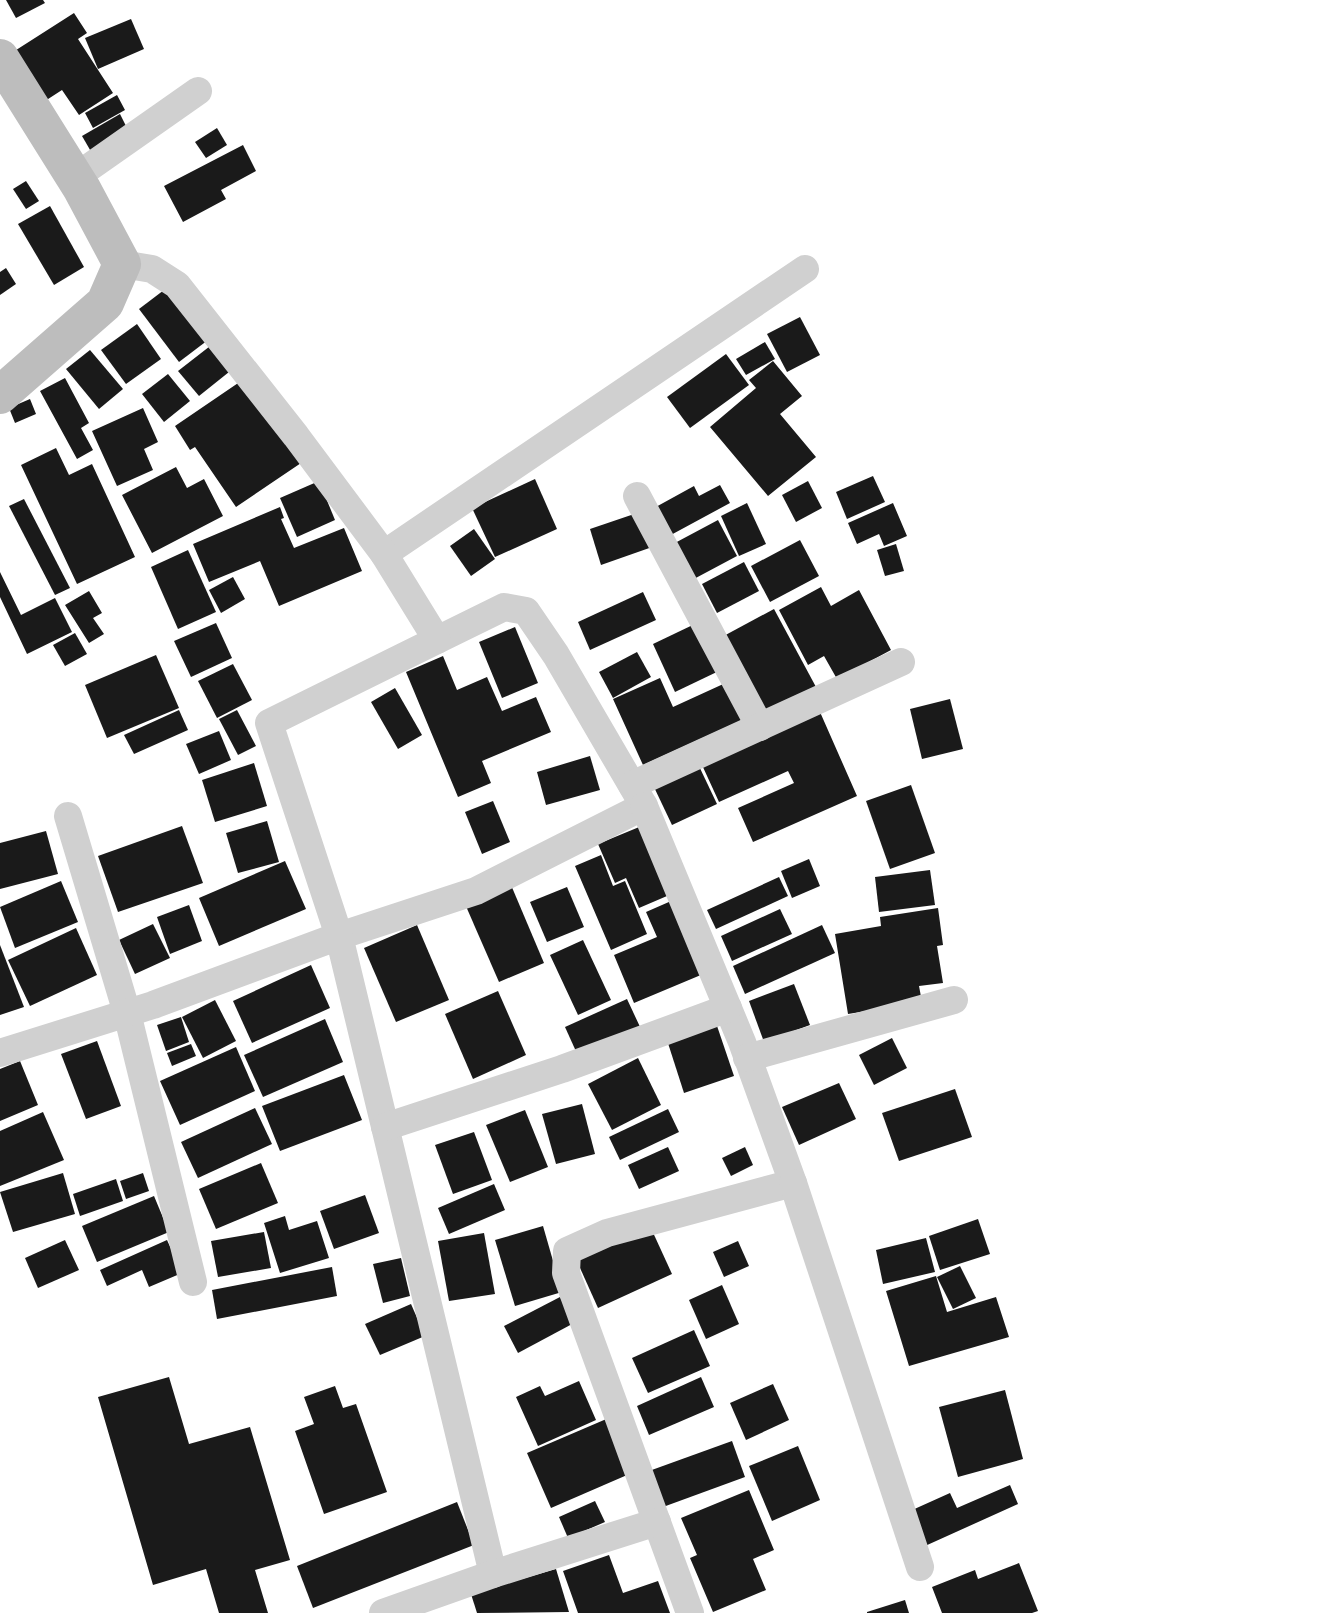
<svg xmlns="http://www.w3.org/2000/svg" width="1335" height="1613" font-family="Inter,sans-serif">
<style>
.building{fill:#1a1a1a}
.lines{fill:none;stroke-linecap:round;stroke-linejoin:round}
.minor{stroke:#d0d0d0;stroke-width:28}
.secondary{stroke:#bdbdbd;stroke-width:38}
</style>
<rect width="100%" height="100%" fill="#fff"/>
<g class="building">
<polygon points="6,0 43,0 45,3 16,18"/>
<polygon points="74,13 87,33 78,39 113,93 79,115 62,90 45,101 13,52"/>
<polygon points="131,19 144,49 98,69 85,38"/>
<polygon points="117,95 125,110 93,128 85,113"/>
<polygon points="120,114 130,134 93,155 82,136"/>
<polygon points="217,128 227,145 206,158 195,142"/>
<polygon points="243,145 256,171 221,190 226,199 183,222 164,186"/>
<polygon points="26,181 39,201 26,209 13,189"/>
<polygon points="50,206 84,267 54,285 18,224"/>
<polygon points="6,268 16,284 0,295 0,272"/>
<polygon points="168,287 208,340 179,362 139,309"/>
<polygon points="800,317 820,355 787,372 767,334"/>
<polygon points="137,324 161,359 126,384 101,350"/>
<polygon points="765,342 775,359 746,375 736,359"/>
<polygon points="214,343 234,368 199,396 178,371"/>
<polygon points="90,350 123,389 99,409 66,369"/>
<polygon points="726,354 749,385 690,428 667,397"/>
<polygon points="773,361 802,396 780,414 816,457 768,496 710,427 756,388 749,380"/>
<polygon points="168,374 190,401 164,422 142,394"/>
<polygon points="65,378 89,423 81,428 93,450 77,459 40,391"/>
<polygon points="244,379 304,461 236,507 195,447 190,450 175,426"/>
<polygon points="30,399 36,414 15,423 9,408"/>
<polygon points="143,408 158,442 144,449 153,470 117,486 92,431"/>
<polygon points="56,448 69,475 92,464 135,557 77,584 21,465"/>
<polygon points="176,467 187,488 204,479 223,516 152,553 122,495"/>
<polygon points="873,476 885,502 847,519 836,492"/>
<polygon points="535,479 557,529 495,557 472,508"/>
<polygon points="319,481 335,520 297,537 280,498"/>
<polygon points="808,481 822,508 796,522 782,495"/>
<polygon points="720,485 730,503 669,536 654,508 694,486 699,496"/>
<polygon points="24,499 70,588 55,595 9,506"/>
<polygon points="747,503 766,544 739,556 721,516"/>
<polygon points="893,503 907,536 884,546 879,534 857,544 848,523"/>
<polygon points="280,507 284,518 281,519 294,548 344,528 362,571 279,606 260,561 209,582 193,544"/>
<polygon points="643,511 655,546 601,565 590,529"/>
<polygon points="718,520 737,556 692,580 673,544"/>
<polygon points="474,529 495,559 471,576 450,546"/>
<polygon points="800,540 819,576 770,602 751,566"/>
<polygon points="896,544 904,571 885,576 877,550"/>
<polygon points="188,550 216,612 178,629 151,567"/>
<polygon points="744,562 759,591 717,613 702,584"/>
<polygon points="0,572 21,615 55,598 72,632 27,654 0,597"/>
<polygon points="233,577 245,599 221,613 209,590"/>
<polygon points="821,587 831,606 859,590 891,650 837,679 824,656 808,665 779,610"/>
<polygon points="89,591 102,613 93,618 104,634 89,643 65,605"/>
<polygon points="643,592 656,620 590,650 578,622"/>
<polygon points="774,609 816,687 762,716 720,638"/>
<polygon points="699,622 721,670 675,692 653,644"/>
<polygon points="216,623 232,658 191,677 174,641"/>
<polygon points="515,627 538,683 502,698 479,642"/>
<polygon points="75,633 87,654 65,666 53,645"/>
<polygon points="637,652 651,677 613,698 599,672"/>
<polygon points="156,655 179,708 107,738 85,685"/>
<polygon points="443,656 457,690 487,677 502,711 536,697 551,732 482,761 491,783 458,797 406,672"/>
<polygon points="233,664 252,700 217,718 198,681"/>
<polygon points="660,678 673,707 732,680 749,717 643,765 613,699"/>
<polygon points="395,688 422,735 398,749 371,702"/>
<polygon points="950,699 963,749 922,759 910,709"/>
<polygon points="179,710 188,730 134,754 124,735"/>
<polygon points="237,710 256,746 238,755 219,719"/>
<polygon points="820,712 857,796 753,842 738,808 794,783 788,771 719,802 702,765"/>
<polygon points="219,731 231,760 199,774 186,744"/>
<polygon points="590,756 600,790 546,805 537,772"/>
<polygon points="254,763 267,806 215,822 202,780"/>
<polygon points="698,764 717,804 672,825 653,785"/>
<polygon points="911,785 935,853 890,869 866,801"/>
<polygon points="493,801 510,842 482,854 465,812"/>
<polygon points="267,821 279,862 238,873 226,833"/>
<polygon points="644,825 674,893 639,908 626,878 615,883 598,844"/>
<polygon points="182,826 203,883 118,912 98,856"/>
<polygon points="46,831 58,874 0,889 0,843"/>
<polygon points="601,855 613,886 625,881 647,934 611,950 575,866"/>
<polygon points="809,859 820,886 792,898 781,871"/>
<polygon points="285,861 306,909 219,946 199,898"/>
<polygon points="930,870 935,905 879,912 875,877"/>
<polygon points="779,877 788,896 716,929 707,910"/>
<polygon points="61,881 78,922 15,948 0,907"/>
<polygon points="511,885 544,963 499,982 465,904"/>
<polygon points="567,887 584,927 547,942 530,902"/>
<polygon points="678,898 708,972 634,1003 614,955 657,937 646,912"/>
<polygon points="189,905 202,941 170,954 157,917"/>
<polygon points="938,908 943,945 937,946 943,983 919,986 922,1002 848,1014 835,934 881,926 880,917"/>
<polygon points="780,909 792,934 732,961 721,936"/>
<polygon points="153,924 170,958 135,974 119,940"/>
<polygon points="417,925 449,1000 396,1022 364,948"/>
<polygon points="822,925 835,953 745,994 733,966"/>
<polygon points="76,928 97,975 30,1006 8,960"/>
<polygon points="583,940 611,1000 578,1015 550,955"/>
<polygon points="0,945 24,1007 0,1015"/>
<polygon points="311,965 330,1008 252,1043 233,1001"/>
<polygon points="794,984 810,1025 764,1042 749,1001"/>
<polygon points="498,991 526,1055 473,1079 445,1014"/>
<polygon points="627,999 641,1029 579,1058 565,1027"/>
<polygon points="215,1000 236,1041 203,1058 182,1017"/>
<polygon points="181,1017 189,1042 166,1051 157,1025"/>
<polygon points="325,1019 343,1062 263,1097 244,1055"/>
<polygon points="715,1020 734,1076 684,1093 666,1037"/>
<polygon points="892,1038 907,1068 874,1085 859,1055"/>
<polygon points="97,1041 121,1106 86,1119 61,1054"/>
<polygon points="191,1044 196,1056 172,1066 167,1053"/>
<polygon points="236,1047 255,1091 180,1125 160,1081"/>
<polygon points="638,1058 661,1105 612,1130 588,1084"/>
<polygon points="20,1061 38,1105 0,1121 0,1069"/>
<polygon points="344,1075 362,1120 280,1151 262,1106"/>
<polygon points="839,1083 856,1119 799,1145 782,1107"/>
<polygon points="955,1089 972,1137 899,1161 882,1113"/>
<polygon points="582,1104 595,1154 556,1164 542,1114"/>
<polygon points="255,1108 272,1144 198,1178 181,1142"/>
<polygon points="668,1109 679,1132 620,1160 609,1137"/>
<polygon points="525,1110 548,1167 510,1182 486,1125"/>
<polygon points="43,1112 64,1160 0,1186 0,1131"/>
<polygon points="474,1132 492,1180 453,1194 435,1145"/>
<polygon points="668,1147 679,1171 639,1189 628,1165"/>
<polygon points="745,1147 753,1165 731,1176 722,1158"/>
<polygon points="261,1163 278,1203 216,1229 199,1189"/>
<polygon points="63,1173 75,1214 13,1232 0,1192"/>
<polygon points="143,1173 149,1191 126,1199 120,1181"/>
<polygon points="116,1179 123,1201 80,1216 73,1194"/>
<polygon points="494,1184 505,1210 449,1234 438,1208"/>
<polygon points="365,1195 379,1233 334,1249 320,1211"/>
<polygon points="154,1196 169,1232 97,1262 82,1226"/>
<polygon points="285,1216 289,1230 317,1221 329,1258 280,1273 264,1223"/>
<polygon points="978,1219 990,1254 940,1270 929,1236"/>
<polygon points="543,1226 562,1292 515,1306 495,1240"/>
<polygon points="650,1226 672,1274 598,1308 576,1259"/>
<polygon points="264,1232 271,1268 218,1277 211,1241"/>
<polygon points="484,1233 495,1294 449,1301 438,1241"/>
<polygon points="926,1238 935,1272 883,1284 876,1250"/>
<polygon points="65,1240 79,1270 38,1288 25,1258"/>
<polygon points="167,1240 182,1273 149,1287 142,1270 107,1286 100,1270"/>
<polygon points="738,1241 749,1266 724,1277 713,1252"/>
<polygon points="401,1258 410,1296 383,1303 373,1264"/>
<polygon points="960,1266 976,1298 953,1309 937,1277"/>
<polygon points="332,1267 337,1296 217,1319 212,1290"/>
<polygon points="936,1276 947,1312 996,1297 1009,1337 909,1366 886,1291"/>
<polygon points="722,1285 739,1324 706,1339 689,1300"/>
<polygon points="560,1297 574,1323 518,1353 504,1326"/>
<polygon points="411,1304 425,1336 380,1355 365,1324"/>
<polygon points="694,1330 710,1366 648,1393 632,1358"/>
<polygon points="169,1377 189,1444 250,1427 290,1560 255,1570 268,1613 219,1613 206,1569 153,1585 98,1397"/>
<polygon points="701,1377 714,1407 649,1435 637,1406"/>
<polygon points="579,1381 596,1420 538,1446 516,1397 540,1386 545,1396"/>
<polygon points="773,1384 789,1420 746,1440 730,1403"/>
<polygon points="335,1386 343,1408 356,1404 387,1492 324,1514 295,1431 314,1424 304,1397"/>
<polygon points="1005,1390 1023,1459 958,1477 939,1407"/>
<polygon points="611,1417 634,1472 551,1508 527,1453"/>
<polygon points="732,1441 745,1477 663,1507 649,1471"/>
<polygon points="798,1446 820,1500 772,1521 749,1466"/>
<polygon points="1010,1485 1018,1504 925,1546 910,1511 950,1493 957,1508"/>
<polygon points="749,1490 774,1550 753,1559 766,1590 713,1612 690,1558 697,1555 681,1518"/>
<polygon points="595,1501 605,1522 568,1538 559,1517"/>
<polygon points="457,1502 474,1545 313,1608 297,1566"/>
<polygon points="609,1555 623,1593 658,1581 670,1613 578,1613 563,1571"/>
<polygon points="1019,1563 1038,1611 1032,1613 942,1613 932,1587 975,1570 978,1579"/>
<polygon points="556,1569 569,1612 477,1613 471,1594"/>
<polygon points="905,1600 909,1613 867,1613 867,1612"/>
</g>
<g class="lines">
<g class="minor">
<polyline points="74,178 198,91"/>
<polyline points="637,496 760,727"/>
<polyline points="384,554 805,269"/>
<polyline points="437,640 504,607 526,611 556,655 644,806 476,891 339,936 493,1574"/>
<polyline points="632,785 901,662"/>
<polyline points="644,806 742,1042 793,1183 607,1233 567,1251 566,1273 690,1613"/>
<polyline points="68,816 127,1013 193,1282"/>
<polyline points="0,1053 153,1005 339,936 269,723 437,640 384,554 296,436 177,285 152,269 122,264"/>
<polyline points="747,1058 954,1000"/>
<polyline points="385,1127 562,1069 728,1008"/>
<polyline points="793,1183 920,1567"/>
<polyline points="383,1613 493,1574 657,1522"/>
</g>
<polyline class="secondary" points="0,58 82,189 122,264 105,303 0,395"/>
</g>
</svg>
